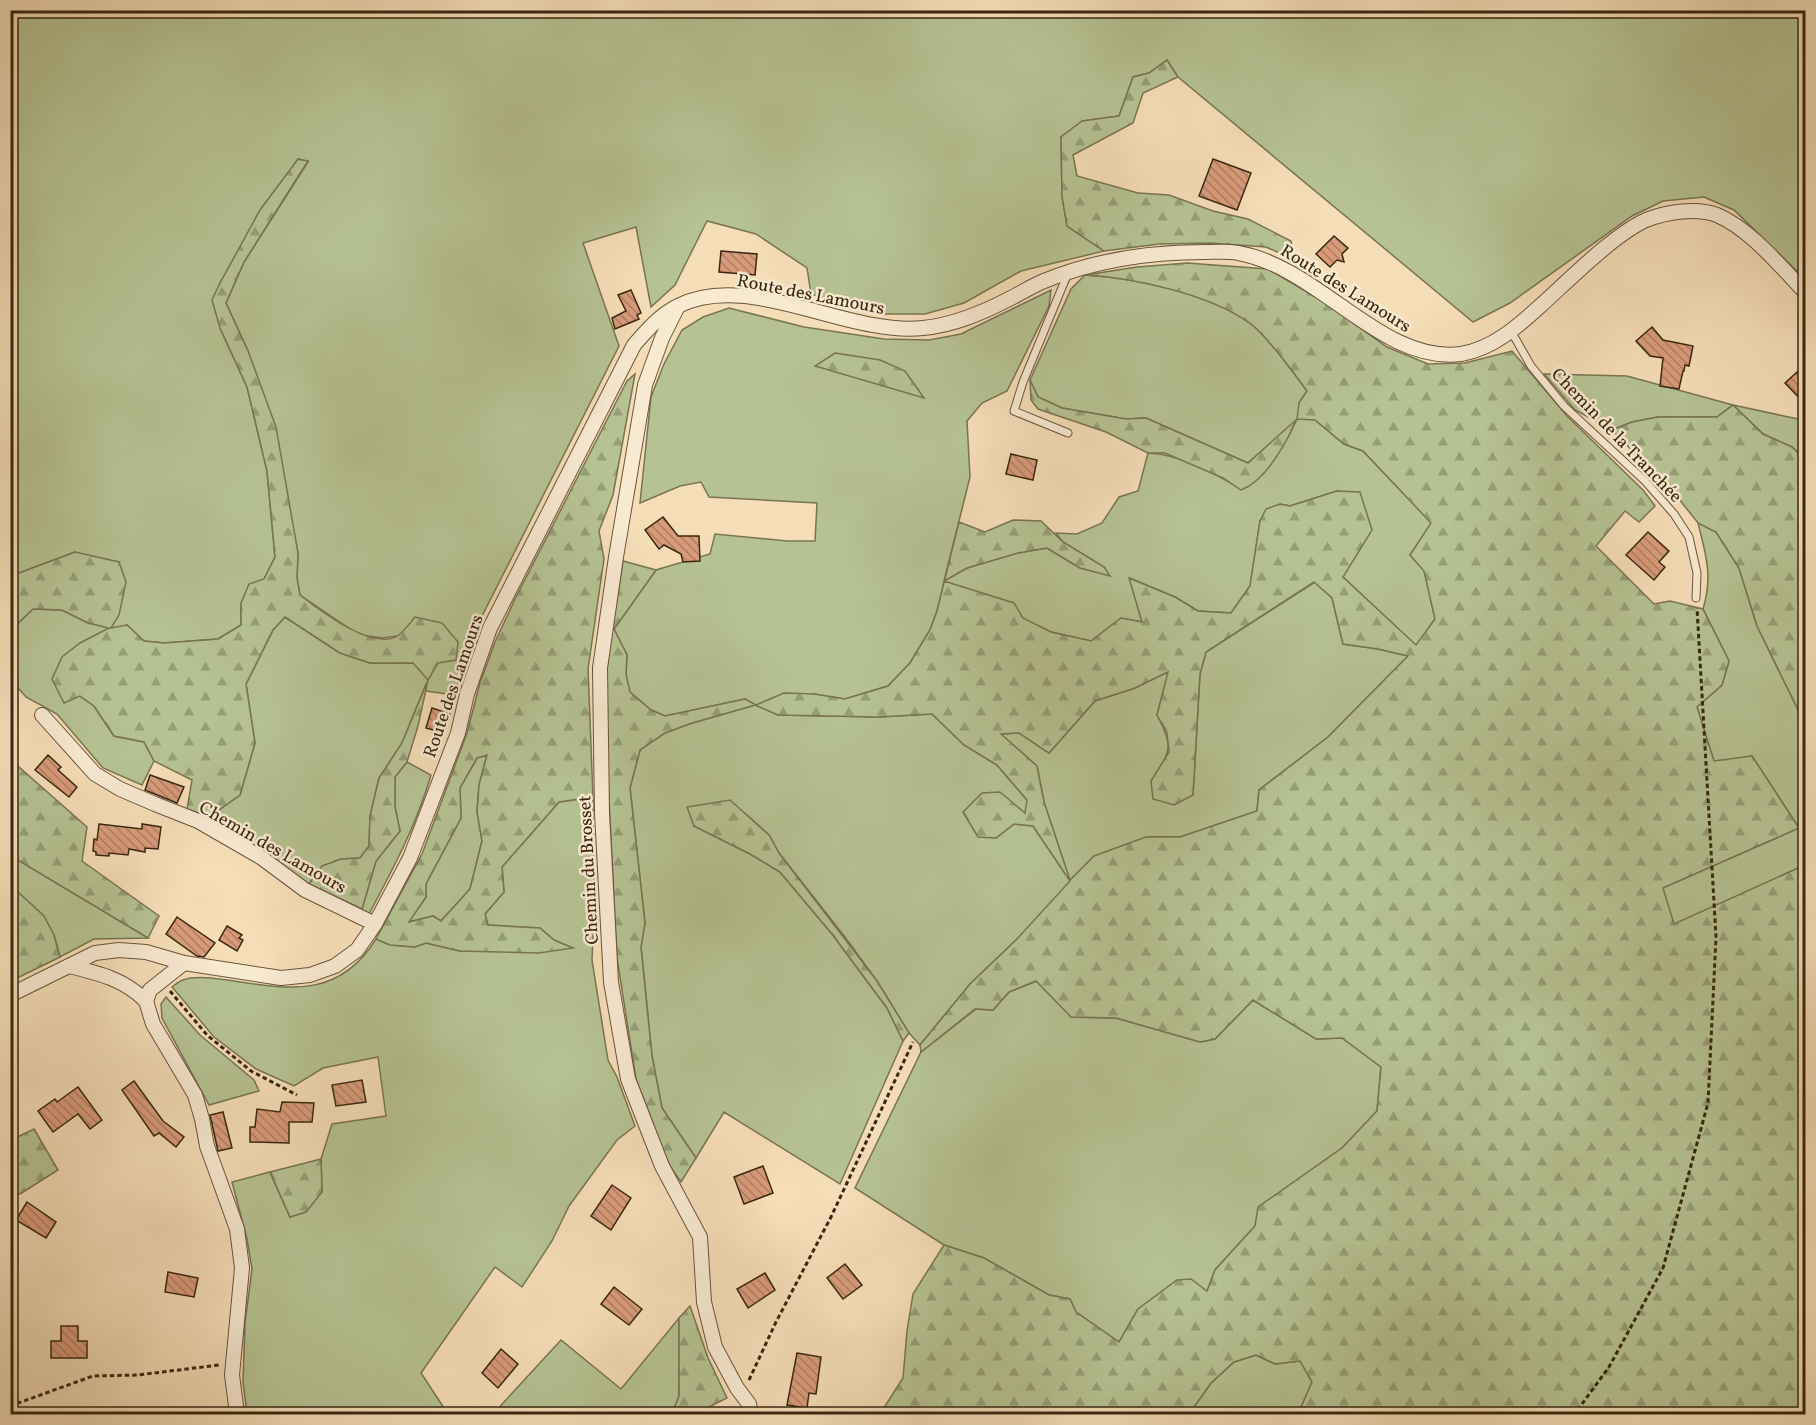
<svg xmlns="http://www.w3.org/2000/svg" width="1816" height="1425" font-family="Vollkorn,serif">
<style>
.green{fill:#b6c293;stroke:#787452;stroke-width:1.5}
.forest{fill:url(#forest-firs);stroke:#787452;stroke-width:1.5;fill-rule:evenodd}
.building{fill:url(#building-back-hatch);stroke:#392710;stroke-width:1.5}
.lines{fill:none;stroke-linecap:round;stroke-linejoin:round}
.service-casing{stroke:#68543a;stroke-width:9}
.minor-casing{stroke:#68543a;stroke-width:16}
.path{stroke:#392710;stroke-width:3;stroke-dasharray:4.5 3;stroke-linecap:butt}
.service{stroke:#f8e9d1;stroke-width:7}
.minor{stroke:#f8e9d1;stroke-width:14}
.labels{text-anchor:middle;stroke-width:5;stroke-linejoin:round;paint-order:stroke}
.street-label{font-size:18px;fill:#392710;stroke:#f8e9d1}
</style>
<defs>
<pattern id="forest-firs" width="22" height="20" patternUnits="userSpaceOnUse" patternTransform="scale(1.5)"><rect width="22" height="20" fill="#b6c293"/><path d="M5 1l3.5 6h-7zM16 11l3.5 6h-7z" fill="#959e77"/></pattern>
<pattern id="building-back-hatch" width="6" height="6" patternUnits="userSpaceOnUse" patternTransform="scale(1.5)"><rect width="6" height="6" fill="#d89b7a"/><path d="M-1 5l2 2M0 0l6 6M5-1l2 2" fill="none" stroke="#b07e63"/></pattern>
</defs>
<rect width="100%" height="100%" fill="#f5ddb8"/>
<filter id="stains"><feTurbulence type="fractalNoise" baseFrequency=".00333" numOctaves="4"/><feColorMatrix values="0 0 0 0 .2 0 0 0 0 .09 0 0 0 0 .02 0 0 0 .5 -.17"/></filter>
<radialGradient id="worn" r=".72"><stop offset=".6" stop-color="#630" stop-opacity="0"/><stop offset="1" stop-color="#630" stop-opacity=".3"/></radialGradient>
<g class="green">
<polygon points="11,11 1805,11 1805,279 1734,210 1704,197 1663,201 1632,216 1510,303 1473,322 1178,77 1167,60 1149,73 1133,77 1119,116 1083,121 1061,137 1062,196 1067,226 1104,251 1021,271 964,303 925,314 882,314 811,294 807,268 756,234 707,221 675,285 651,307 636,227 583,243 619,346 479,622 454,695 426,691 426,684 402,743 379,778 370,816 369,846 360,858 341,859 322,866 309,884 209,817 240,795 255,743 246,684 273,630 285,617 340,653 370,663 413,663 397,636 383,638 359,635 300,595 297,578 298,553 287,496 248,351 226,303 244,262 308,162 298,159 220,283 220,328 247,387 267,471 275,557 264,579 241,603 241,625 218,639 164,643 144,641 127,625 80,696 94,706 114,736 144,742 154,761 142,785 103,768 57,714 26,697 11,680 11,630 33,609 62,610 88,623 75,552 11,576"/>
<path d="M1085,275c50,3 125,19 166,49 18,14 42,48 56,67l-8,12 16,17 29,24 19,7 69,72 -22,32 14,15 11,49 -19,27 -73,-69 -6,-86 -47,15 -10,-2 -20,17 -10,65 -19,27 -33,-2 -23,-14 -45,-19 12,44 -21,-4 -30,23 -40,-9 -107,-50 -7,29 -7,19 -20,33 -22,23 -43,13 -31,-5 -58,11 22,10 100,2 54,-3 32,31 33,20 30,35 -1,13 -30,25 18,-14 19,2 36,53 -25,-77 -7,-36 -37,-32 19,-1 30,20 46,-52 40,-13 34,-17 -12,44c18,34 13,36 -6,67l42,13 7,-121 6,-22 109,-70 17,16 11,46 35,5 30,7 -80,81 -69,53 -2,21 -77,26h-34l-130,103 -46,44 -50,61 -11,-12 -32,-52 -32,-44 -66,-84 -10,-18 -22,-20 -53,11 56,28 30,18 52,62 55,74 16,33 -63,143 -116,-72 -28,46 -34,-50 -10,-52 -11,-109 4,-24 -15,-135 10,-38 25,-17 24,-9 66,-19 -10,-6 -80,17 -14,-6 -22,-18 -3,-18 1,-19 -13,-26 42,-59 54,-16 5,-20 72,7h28l2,-38 -108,-6 -8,-15 -21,4 -40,17 11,-106 13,-33 18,-34 21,-13 26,-9 75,19 80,12 45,1 32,-6 90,-44 -2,16 -42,85 -25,12 -15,18 3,56 -26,104 23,-13 51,-15 29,-5 33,20 24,-1 -41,-25 -7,-9 21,1 25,-11 17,-26 19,-6 10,-38c32,1 66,20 93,36 25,-9 44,-45 55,-68l-48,42 -102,-45 -20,1 -64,-11 -24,-11 -8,-17 41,-91z"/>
<polygon points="1544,374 1627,376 1733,405 1798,419 1805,430 1805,460 1792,447 1763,434 1733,405 1717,417 1658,417 1632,422 1612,430 1575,410"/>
<path d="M1698,523l18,9 23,36 18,58 48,98v141l-131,60 -12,-37 137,-60 -47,-72 -38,6 -17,-55 25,-22 7,-24 -26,-52c10,-33 3,-54 -5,-86z"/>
<polygon points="487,755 479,785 477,811 482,841 470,889 441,921 433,916 408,922 426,897 426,884 461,818 460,788 477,758"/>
<path d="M407,762l24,13c-14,49 -38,94 -62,139l-7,-5 14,-48 24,-30 -5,-24v-30z"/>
<path d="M593,797l1,118 -2,45 16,100 9,17 18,49 -18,14 -48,66 -17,35 -30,46 -27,-20 -74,106 27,41h-201l-4,-32 2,-59 7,-54 -5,-30 -15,-57 38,-10 20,45 32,-25 -1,-33 11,-35 54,-8 -8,-59 -55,11 -29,18 -38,-17 -42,-32 -42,-50c3,-2 7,-6 11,-7 13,-5 37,-1 51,1 59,9 106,16 142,-42l14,6 25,2 11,-4 34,8 111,-3 -17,-8 -14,-12 -52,-3 -3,-11 19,-22 -2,-25 57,-65z"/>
<polygon points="11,856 15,857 148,938 94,939 60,957 54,935 16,890 11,891"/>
<polygon points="1037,981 1072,1017 1116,1018 1200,1042 1215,1039 1253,1000 1316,1039 1342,1038 1381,1067 1377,1111 1342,1148 1259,1207 1255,1226 1215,1270 1207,1292 1138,1309 1119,1342 1076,1312 1070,1299 1049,1295 984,1258 944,1245 855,1188 921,1052 976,1009 993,1010 1009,992"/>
<polygon points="166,997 200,1035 254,1080 259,1091 209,1105 162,1018 161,1004"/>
<polygon points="679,1318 679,1396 672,1414 493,1414 561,1340 621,1389"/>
<polygon points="1256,1355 1275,1364 1300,1361 1312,1382 1298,1414 1189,1414 1211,1383 1234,1362"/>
</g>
<g class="forest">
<polygon points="1167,60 1178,77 1143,93 1133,123 1073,155 1077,176 1138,193 1169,195 1213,211 1248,219 1291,241 1295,260 1266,247 1210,243 1159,244 1104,251 1067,226 1062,196 1061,137 1082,121 1119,116 1133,77 1149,73"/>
<path d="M298,159l10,2 -64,101 -18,41 22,48 28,76 22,126 -1,25 3,17c19,15 74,58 99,40 6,-5 11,-12 16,-18l27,6 16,19 -2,18 -18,3 -10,17 -10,46 -11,36 -12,15v30l5,24 -24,30 -14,48 -53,-25 13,-18 19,-7 19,-1 9,-12 1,-30 9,-38 23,-35 26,-63 -15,-17h-43l-30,-10 -55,-36 -12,13 -27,54 9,59 -15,52 -31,22 -22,-8 5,-29 -38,-19 -10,-19 -30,-6 -20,-30 -14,-10 -16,7 -12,-24 10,-22 18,-14 29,-15 -21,-5 -26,-13 -29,-1 -22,21v-54l64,-24 44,10 7,20 -7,33 -8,13 16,-3 17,16 20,2 54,-4 23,-14v-22l8,-19 15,-5 11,-22 -8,-86 -20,-84 -27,-59 -8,-28 8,-17 40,-73z"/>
<path d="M1187,263l81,6 54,32 65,46 41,17 37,-1 47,-12 55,65 76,74 12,16 -16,16 -14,-11 -29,35 58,58 16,-3 33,8 26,52 -7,24 -25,22 17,54 38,-5 47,72 -136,60 11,36 131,-59v549h-507l14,-32 -12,-21 -25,3 -19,-9 -22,7 -23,21 -22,31h-309l23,-36 4,-47 6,-37 31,-49 40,13 65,37 21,4 6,13 43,30 19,-33 39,-29 14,-1 16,12 8,-21 40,-44 3,-19 84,-59 35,-37 4,-44 -39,-29 -26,1 -63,-39 -38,39 -15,3 -84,-24 -45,-1 -35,-36 -27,11 -16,18 -18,-1 -54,43 -1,-7 50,-61 46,-44 54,-59 -37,-55 -19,-2 -18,14 -18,-1 -15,-25 19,-19 18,-1 25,21 2,-13 -30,-35 -33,-20 -32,-31 -54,3 -100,-2 -23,-10 -66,19 -24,9 -25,17 -10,38 15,135 -4,24 11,109 10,52 34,50 -15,24 -12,-17 -33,-86 -19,-121 -11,-219 1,-75 16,-103 33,9 -42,59 13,26 -1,19 4,18 21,18 14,6 80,-17 11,6 28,-12 30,1 31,5 43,-13 22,-23 20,-33 7,-19 22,-89 26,10 28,-12 28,1 22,21 41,25 6,9 -30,-8 -33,-20 -29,5 -51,15 -23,13 70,22 9,15 28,14 40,9 30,-23 21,4 -13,-44 46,19 23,14 33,2 19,-27 10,-65 6,-12 14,-5 10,2 47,-15 23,1 12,38 -29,47 73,68 19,-26 -11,-48 -14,-16 21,-32 -68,-72 -19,-7 -29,-24 -18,-1c-11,24 -30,61 -56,71l-18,-12 -58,-25h-17l-42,-21 -68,-23 -7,-9 -1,-20 8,17 24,11 64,11 20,-1 102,45 49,-44 2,-16 8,-12c-14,-19 -38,-53 -56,-67 -41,-30 -116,-46 -166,-49l52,-8zM1314,582l18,16 11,46 35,5 30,7 -80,81 -69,53 -2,21 -77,26h-34l-52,19 -24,24 -26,-78 -7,-36 -36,-32 18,-1 30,20 46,-52 40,-13 33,-16 -11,43 10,18 2,19 -18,29 2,18 21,6 19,-10 7,-121 6,-22z"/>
<polygon points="835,353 880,360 905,371 924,398 815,366"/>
<path d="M635,374l-22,121 -14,36 5,28 -16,110 5,128 -34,5 -57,65 2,25 -19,22 3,11 52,3 14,12 19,8 -34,5 -79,-2 -34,-8 -11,4 -25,-2 -14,-6 46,-85 45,-121 13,-50 15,-41 20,-43 112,-218zM487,755l-8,30 -2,27 5,29 -12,48 -29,32 -8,-5 -24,6 17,-25v-13l35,-66 -1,-30 17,-30z"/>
<polygon points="1733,405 1763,434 1792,447 1805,460 1805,724 1757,626 1739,568 1716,532 1698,523 1675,494 1612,430 1632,422 1658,417 1717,417"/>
<polygon points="11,760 87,827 82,861 159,916 148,938 11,856"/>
<polygon points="730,800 769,835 779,853 877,981 909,1033 903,1041 887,1008 832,934 780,872 750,854 694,826 687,807"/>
<polygon points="16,890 44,916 54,935 60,957 11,981 11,891"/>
<polygon points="34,1129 58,1170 20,1194 11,1195 11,1140"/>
<polygon points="321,1159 322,1192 306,1212 290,1217 270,1172"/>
<polygon points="690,1306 708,1358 727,1398 695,1414 672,1414 679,1396 679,1318"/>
</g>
<g class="building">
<polygon points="1213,159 1251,173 1237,210 1199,196"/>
<polygon points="1334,236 1348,248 1342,254 1344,262 1337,260 1330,267 1316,254"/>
<polygon points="721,251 757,254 755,275 719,272"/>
<polygon points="631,290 641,313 637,315 639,319 615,329 612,318 626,311 618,295"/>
<polygon points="1652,327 1663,340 1693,346 1689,366 1685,365 1684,371 1683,371 1679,389 1660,386 1663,358 1650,356 1636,341"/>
<polygon points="1806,364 1806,405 1785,383"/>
<polygon points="1011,454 1037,460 1033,480 1006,474"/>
<polygon points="663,517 678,536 699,536 700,561 683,562 681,554 664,545 659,549 645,530"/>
<polygon points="1648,532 1669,551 1659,562 1665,567 1654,580 1626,555"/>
<polygon points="432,708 450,714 444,733 426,728"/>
<polygon points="48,755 61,767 58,770 77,787 69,797 35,770"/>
<polygon points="150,775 184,787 177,803 145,790"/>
<polygon points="99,824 142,829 142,824 161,827 158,849 145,848 145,852 129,849 128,855 109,853 109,856 96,855 96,852 93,851 94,839 97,840"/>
<polygon points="177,917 215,943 204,957 197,956 166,934"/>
<polygon points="227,926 242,935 239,938 243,940 237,951 219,940"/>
<polygon points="362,1080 366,1102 336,1106 332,1085"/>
<polygon points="134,1081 163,1121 184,1137 176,1147 159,1133 154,1136 122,1090"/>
<polygon points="78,1087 102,1120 90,1129 78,1114 53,1132 38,1111 55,1099 57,1102"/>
<polygon points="282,1102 314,1103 312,1122 289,1122 289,1143 250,1142 250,1127 255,1127 257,1109 280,1112"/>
<polygon points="223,1112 232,1148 218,1151 210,1115"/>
<polygon points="763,1166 773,1193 744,1204 734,1177"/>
<polygon points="612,1185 631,1198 611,1230 591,1216"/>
<polygon points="27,1202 56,1222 46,1238 16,1220"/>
<polygon points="845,1264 862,1285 843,1299 827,1278"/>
<polygon points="168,1272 198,1278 194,1297 165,1292"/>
<polygon points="765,1273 775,1290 748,1308 737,1289"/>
<polygon points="614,1287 642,1309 629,1325 601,1304"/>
<polygon points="61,1326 78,1326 78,1341 87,1341 87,1358 51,1358 51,1341 61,1341"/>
<polygon points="501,1349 518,1364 498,1388 482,1373"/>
<polygon points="797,1353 821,1357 816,1394 809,1393 807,1408 787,1405"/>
</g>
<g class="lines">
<defs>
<g id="service">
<polyline points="1511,331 1531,366 1564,406 1645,481 1674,514 1689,537 1697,573 1696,598"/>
<polyline points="1068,433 1014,411 1023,382 1068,273"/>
</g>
<g id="minor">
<polyline points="677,308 662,338 645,385 616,557 600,668 602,813 611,982 628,1079 662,1166 700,1237 704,1302 715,1347 737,1388 749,1404 751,1414"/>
<polyline points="42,715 95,774 120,789 155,804 198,821 262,858 305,890 375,924"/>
<polyline points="184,963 150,990 146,1001 153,1024 195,1095 202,1119 207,1146 237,1229 242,1268 232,1375 237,1414"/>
<path d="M69,966c29,7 55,13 77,35"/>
<path d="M10,995l85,-42 24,-3 27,2 38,11 97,15 29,-3 25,-9 22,-16 18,-26 35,-66 48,-125 9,-39 23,-66 144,-283c13,-15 26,-30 44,-39 70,-36 168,30 245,22 31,-3 59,-15 86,-29 12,-6 23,-13 35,-18 51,-21 107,-29 161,-29 11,0 23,-1 33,1 82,14 143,111 223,101 31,-5 56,-27 78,-47 28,-25 74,-72 107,-87 20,-8 51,-13 71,-5 33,14 64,52 89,78"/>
</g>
</defs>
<use href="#service" class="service-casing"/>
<use href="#minor" class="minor-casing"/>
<g class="path">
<polyline points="170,991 207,1035 251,1071 297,1095"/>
<polyline points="749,1380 776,1322 831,1217 913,1042"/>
<polyline points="10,1406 93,1376 138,1375 219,1365"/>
<polyline points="1571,1414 1579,1408 1609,1367 1663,1268 1708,1103 1716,937 1697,608"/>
</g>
<use href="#service" class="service"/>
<use href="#minor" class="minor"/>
</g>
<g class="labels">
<g class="street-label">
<text transform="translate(1346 288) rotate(32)" y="6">Route des Lamours</text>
<text transform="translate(811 294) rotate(11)" y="6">Route des Lamours</text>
<text transform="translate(1617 435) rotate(46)" y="6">Chemin de la Tranchée</text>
<text transform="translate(453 686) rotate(-71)" y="6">Route des Lamours</text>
<text transform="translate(273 847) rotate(30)" y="6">Chemin des Lamours</text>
<text transform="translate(588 870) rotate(-93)" y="6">Chemin du Brosset</text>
</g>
</g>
<rect width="1816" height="1425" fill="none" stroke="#f5ddb8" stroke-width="36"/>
<rect x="12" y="12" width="1792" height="1401" fill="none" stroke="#392710" stroke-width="3"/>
<rect x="18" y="18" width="1780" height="1389" fill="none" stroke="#392710" stroke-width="1.5"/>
<rect width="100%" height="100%" filter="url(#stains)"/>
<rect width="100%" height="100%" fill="url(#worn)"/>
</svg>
